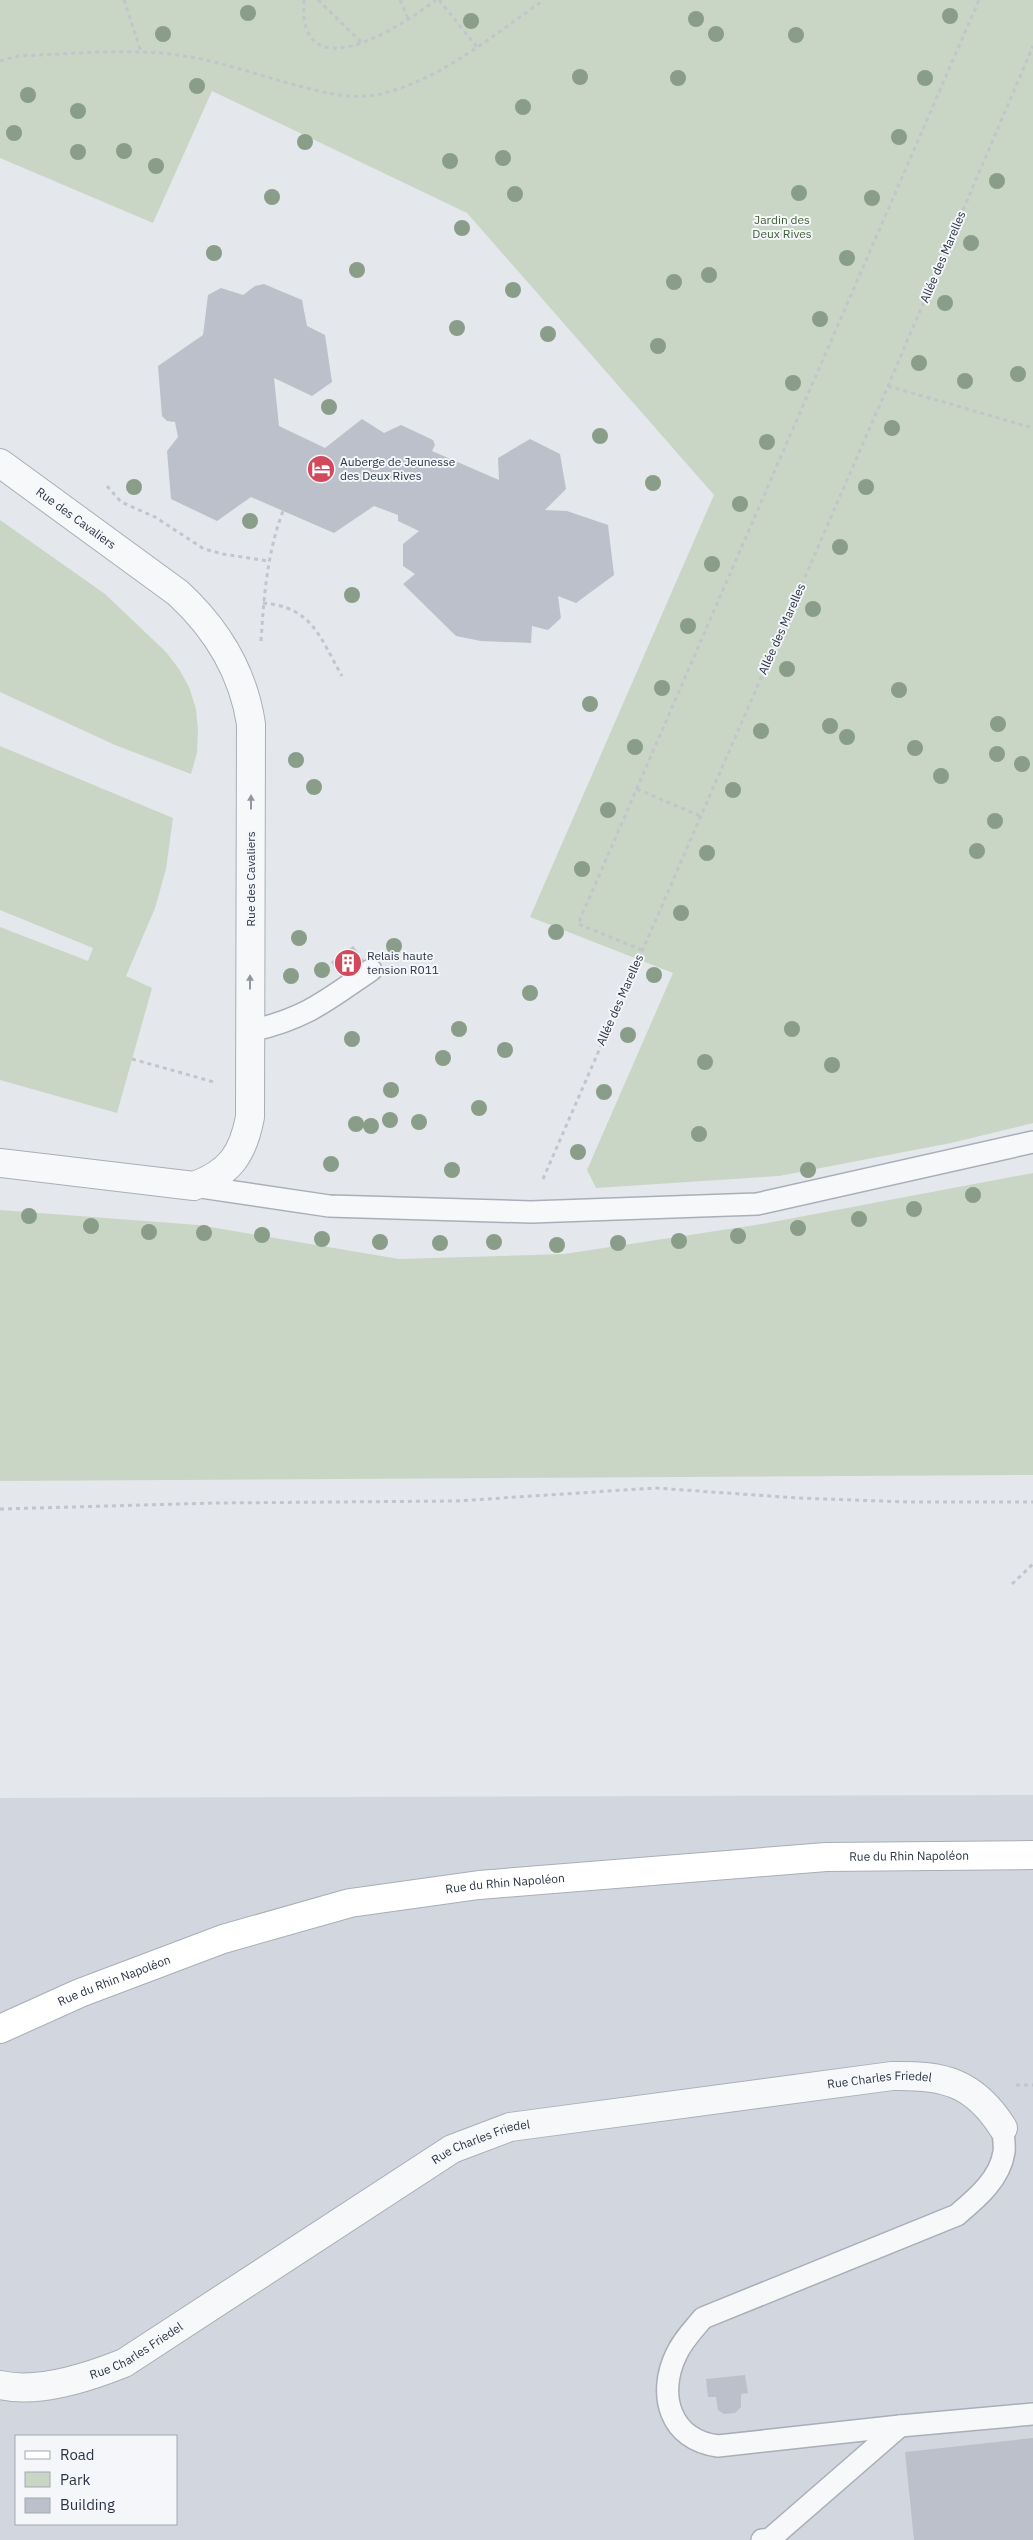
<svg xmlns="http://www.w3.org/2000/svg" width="1033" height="2540" font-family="'IBM Plex Sans',sans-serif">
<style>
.built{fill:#d2d6de;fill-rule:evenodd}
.green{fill:#c9d6c5}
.building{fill:#bbc0ca}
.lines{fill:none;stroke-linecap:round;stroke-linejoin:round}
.lane-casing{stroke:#a9aeb7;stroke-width:24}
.street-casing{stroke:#a9aeb7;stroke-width:30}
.secondary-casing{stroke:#a9aeb7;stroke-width:30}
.path{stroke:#c2c5cb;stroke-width:3;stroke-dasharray:4 4;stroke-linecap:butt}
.lane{stroke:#f7f8fa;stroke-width:21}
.street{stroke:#f7f8fa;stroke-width:28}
.secondary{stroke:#fff;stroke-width:28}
.tree{fill:#899d89}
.oneway{fill:#9196a0}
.labels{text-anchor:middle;stroke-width:4;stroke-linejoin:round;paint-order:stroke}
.park-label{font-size:12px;fill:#3f6138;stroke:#f4f6f9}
.street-label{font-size:12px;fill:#2b3445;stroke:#f4f6f9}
.poi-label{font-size:12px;fill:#2b3445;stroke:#f4f6f9;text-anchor:start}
</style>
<rect width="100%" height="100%" fill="#e4e7ec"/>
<path class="built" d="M1033,1795v745h-1033v-742zM16,2436h160v88h-160z"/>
<g class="green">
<polygon points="0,0 1033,0 1033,1123 951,1143 779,1176 596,1188 587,1170 673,973 530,917 714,495 467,213 212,91 153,223 0,158"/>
<polygon points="0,520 105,594 166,652 179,669 189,687 196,709 198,731 197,753 191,774 115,745 0,692"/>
<polygon points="0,746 173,818 166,869 155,908 126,976 152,988 117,1113 0,1080 0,927 88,961 93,948 0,910"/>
<polygon points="1033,1173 1033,1475 0,1481 0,1210 198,1225 399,1259 564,1254 762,1224"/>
</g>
<g class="building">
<polygon points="264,284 302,300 307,326 325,335 332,382 312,396 274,378 279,426 325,448 362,419 384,433 401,425 433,440 435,445 432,451 499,480 498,458 530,439 560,454 566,489 545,510 567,511 608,525 614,575 576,603 558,596 561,618 548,630 532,626 531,643 481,641 456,636 403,584 415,574 403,566 403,544 419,531 398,521 398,515 374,506 334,533 251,497 217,521 171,499 167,451 178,437 175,422 167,421 162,416 158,366 203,335 208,295 221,288 243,295 255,286"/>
<polygon points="353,946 366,963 344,980 331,962"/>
<polygon points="745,2375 748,2393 741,2394 741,2407 735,2413 724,2414 718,2410 716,2397 708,2397 706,2379"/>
<polygon points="1033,2438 1033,2540 914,2540 905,2452"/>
</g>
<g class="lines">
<defs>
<g id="lane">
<path d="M250,1031c55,-12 76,-30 121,-61"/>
<polyline points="194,1186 329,1206 531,1212 757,1204 1033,1142"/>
<path d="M900,2426l-182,20c-48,-6 -61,-51 -42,-91 6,-14 17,-25 27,-37l254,-103c20,-17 43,-36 47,-63 1,-7 -1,-16 -1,-24"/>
<polyline points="762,2540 770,2539 900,2426 1033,2414"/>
</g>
<g id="street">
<path id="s1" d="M0,463l178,130c39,36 65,78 73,131l-1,393c-7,37 -20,56 -56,69l-194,-23"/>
<path id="s2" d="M0,2385c39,9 89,-8 124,-22l328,-214 58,-22 382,-51c52,-1 82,6 111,52"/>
</g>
<g id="secondary">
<path id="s3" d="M0,2029l80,-36 143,-54 127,-36 129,-18 347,-28 207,-2"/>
</g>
</defs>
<use href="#lane" class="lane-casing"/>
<use href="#street" class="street-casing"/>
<use href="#secondary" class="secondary-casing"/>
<g class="path">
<polyline points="124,0 141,52"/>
<path d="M304,0c-7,94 98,26 132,0"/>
<polyline points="318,0 362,43"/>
<polyline points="400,0 409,21"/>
<polyline points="439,0 477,47"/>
<path d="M0,61l18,-5c53,-2 107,-8 160,-1 37,5 74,18 110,28 31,8 60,18 93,11 61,-15 112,-59 163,-94"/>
<polyline points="888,386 1033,428"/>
<polyline points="107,486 121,502 155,517 204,549 223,554 268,561"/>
<path d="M263,603c50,4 57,35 79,73"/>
<path d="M261,641c3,-45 6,-88 22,-130"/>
<polyline points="637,789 700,816"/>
<polyline points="642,950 578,924 979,0"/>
<polyline points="132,1059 214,1082"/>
<polyline points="543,1179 888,386 1033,46"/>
<polyline points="0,1509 215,1503 456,1501 655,1488 798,1498 907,1502 1033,1502"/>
<polyline points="1012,1584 1033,1564"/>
<polyline points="1016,2085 1033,2085"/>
</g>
<use href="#lane" class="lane"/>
<use href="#street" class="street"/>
<use href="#secondary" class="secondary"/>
</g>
<g class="tree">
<circle cx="248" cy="13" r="8"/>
<circle cx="950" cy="16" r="8"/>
<circle cx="696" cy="19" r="8"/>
<circle cx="471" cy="21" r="8"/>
<circle cx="163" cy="34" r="8"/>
<circle cx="716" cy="34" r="8"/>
<circle cx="796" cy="35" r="8"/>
<circle cx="580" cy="77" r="8"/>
<circle cx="678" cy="78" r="8"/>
<circle cx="925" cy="78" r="8"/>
<circle cx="197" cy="86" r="8"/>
<circle cx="28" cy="95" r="8"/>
<circle cx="523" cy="107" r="8"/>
<circle cx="78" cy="111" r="8"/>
<circle cx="14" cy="133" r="8"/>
<circle cx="899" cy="137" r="8"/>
<circle cx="305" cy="142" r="8"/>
<circle cx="124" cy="151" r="8"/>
<circle cx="78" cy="152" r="8"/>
<circle cx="503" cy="158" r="8"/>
<circle cx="450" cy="161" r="8"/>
<circle cx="156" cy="166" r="8"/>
<circle cx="997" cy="181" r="8"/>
<circle cx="799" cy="193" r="8"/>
<circle cx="515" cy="194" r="8"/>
<circle cx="272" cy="197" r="8"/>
<circle cx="872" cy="198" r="8"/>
<circle cx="462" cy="228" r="8"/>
<circle cx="971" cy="243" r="8"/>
<circle cx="214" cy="253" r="8"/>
<circle cx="847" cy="258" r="8"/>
<circle cx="357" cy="270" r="8"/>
<circle cx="709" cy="275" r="8"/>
<circle cx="674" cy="282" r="8"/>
<circle cx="513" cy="290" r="8"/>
<circle cx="945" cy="303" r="8"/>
<circle cx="820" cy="319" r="8"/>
<circle cx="457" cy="328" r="8"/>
<circle cx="548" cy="334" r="8"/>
<circle cx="658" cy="346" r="8"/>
<circle cx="919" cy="363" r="8"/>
<circle cx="1018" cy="374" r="8"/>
<circle cx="965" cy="381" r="8"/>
<circle cx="793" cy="383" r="8"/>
<circle cx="329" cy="407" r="8"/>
<circle cx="892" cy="428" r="8"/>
<circle cx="600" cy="436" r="8"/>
<circle cx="767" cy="442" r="8"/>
<circle cx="653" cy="483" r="8"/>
<circle cx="134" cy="487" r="8"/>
<circle cx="866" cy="487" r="8"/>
<circle cx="740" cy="504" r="8"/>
<circle cx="250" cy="521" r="8"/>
<circle cx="840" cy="547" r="8"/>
<circle cx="712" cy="564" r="8"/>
<circle cx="352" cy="595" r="8"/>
<circle cx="813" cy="609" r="8"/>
<circle cx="688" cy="626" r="8"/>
<circle cx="787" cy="669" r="8"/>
<circle cx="662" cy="688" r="8"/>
<circle cx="899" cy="690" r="8"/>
<circle cx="590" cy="704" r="8"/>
<circle cx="998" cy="724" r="8"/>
<circle cx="830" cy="726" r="8"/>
<circle cx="761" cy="731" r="8"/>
<circle cx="847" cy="737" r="8"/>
<circle cx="635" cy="747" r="8"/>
<circle cx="915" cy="748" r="8"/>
<circle cx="997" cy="754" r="8"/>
<circle cx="296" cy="760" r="8"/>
<circle cx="1022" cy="764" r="8"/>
<circle cx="941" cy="776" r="8"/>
<circle cx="314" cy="787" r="8"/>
<circle cx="733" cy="790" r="8"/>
<circle cx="608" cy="810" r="8"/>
<circle cx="995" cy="821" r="8"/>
<circle cx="977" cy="851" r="8"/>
<circle cx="707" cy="853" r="8"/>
<circle cx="582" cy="869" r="8"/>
<circle cx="681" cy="913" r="8"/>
<circle cx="556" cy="932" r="8"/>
<circle cx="299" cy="938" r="8"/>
<circle cx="394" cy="946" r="8"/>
<circle cx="322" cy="970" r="8"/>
<circle cx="654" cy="975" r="8"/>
<circle cx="291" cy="976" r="8"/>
<circle cx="530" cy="993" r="8"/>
<circle cx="459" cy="1029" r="8"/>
<circle cx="792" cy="1029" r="8"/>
<circle cx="628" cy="1035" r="8"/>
<circle cx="352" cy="1039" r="8"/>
<circle cx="505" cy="1050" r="8"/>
<circle cx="443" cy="1058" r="8"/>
<circle cx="705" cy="1062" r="8"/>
<circle cx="832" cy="1065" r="8"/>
<circle cx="391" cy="1090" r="8"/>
<circle cx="604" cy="1092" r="8"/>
<circle cx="479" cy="1108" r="8"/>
<circle cx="390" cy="1120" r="8"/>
<circle cx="419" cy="1122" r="8"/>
<circle cx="356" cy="1124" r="8"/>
<circle cx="371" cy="1126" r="8"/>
<circle cx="699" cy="1134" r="8"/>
<circle cx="578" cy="1152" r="8"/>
<circle cx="331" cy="1164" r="8"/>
<circle cx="452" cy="1170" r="8"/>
<circle cx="808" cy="1170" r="8"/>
<circle cx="973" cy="1195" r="8"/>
<circle cx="914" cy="1209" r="8"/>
<circle cx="29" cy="1216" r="8"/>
<circle cx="859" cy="1219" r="8"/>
<circle cx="91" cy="1226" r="8"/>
<circle cx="798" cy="1228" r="8"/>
<circle cx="149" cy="1232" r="8"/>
<circle cx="204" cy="1233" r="8"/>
<circle cx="262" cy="1235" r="8"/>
<circle cx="738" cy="1236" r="8"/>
<circle cx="322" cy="1239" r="8"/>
<circle cx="679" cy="1241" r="8"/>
<circle cx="380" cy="1242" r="8"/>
<circle cx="494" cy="1242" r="8"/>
<circle cx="440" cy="1243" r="8"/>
<circle cx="618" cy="1243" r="8"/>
<circle cx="557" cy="1245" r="8"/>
</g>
<defs><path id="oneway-solid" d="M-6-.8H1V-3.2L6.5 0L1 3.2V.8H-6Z" transform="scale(1.25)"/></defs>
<g class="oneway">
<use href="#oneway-solid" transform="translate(251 802) rotate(-90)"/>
<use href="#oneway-solid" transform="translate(250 982) rotate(-90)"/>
</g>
<defs>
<symbol id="hotel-disc" viewBox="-11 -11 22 22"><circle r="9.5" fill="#d1495b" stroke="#f4f6f9"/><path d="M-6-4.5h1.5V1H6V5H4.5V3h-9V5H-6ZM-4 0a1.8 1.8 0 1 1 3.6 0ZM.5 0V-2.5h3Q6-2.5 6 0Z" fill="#fff"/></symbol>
<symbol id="building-disc" viewBox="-11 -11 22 22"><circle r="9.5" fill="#d1495b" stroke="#f4f6f9"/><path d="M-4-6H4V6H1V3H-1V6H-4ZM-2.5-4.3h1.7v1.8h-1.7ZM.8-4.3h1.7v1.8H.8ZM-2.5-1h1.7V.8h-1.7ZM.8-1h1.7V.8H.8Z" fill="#fff"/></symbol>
</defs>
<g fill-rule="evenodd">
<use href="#hotel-disc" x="305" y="453" width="32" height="32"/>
<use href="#building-disc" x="332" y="947" width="32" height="32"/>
</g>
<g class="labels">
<g class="park-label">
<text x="782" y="224">Jardin des<tspan x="782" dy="14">Deux Rives</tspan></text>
</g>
<g class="street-label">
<text transform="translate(943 257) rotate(-67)" y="4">Allée des Marelles</text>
<text dy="4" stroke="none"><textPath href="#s1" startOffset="94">Rue des Cavaliers</textPath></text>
<text transform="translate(782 629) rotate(-66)" y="4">Allée des Marelles</text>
<text transform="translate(251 879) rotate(-90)" y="4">Rue des Cavaliers</text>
<text transform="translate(620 1000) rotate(-66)" y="4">Allée des Marelles</text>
<text dy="4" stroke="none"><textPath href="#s3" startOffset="934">Rue du Rhin Napoléon</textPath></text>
<text dy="4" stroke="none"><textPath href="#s3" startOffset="529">Rue du Rhin Napoléon</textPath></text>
<text dy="4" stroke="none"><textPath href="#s3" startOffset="124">Rue du Rhin Napoléon</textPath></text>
<text dy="4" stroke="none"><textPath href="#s2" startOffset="954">Rue Charles Friedel</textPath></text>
<text dy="4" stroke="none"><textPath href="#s2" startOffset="549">Rue Charles Friedel</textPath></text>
<text dy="4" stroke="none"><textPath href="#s2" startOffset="144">Rue Charles Friedel</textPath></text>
</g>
<g class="poi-label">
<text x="340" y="466">Auberge de Jeunesse<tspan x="340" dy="14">des Deux Rives</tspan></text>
<text x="367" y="960">Relais haute<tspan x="367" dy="14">tension R011</tspan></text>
</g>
</g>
<rect x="15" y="2435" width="162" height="90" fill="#f4f6f9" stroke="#a4a8b1"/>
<rect x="25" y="2451" width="25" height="8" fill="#ffffff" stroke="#a4a8b1"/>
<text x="60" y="2460" font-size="15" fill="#2b3445">Road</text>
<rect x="25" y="2472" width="25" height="15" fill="#c9d6c5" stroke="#a4a8b1"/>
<text x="60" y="2485" font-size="15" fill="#2b3445">Park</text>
<rect x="25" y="2498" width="25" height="15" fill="#bbc0ca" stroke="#a4a8b1"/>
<text x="60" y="2510" font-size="15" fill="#2b3445">Building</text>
</svg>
